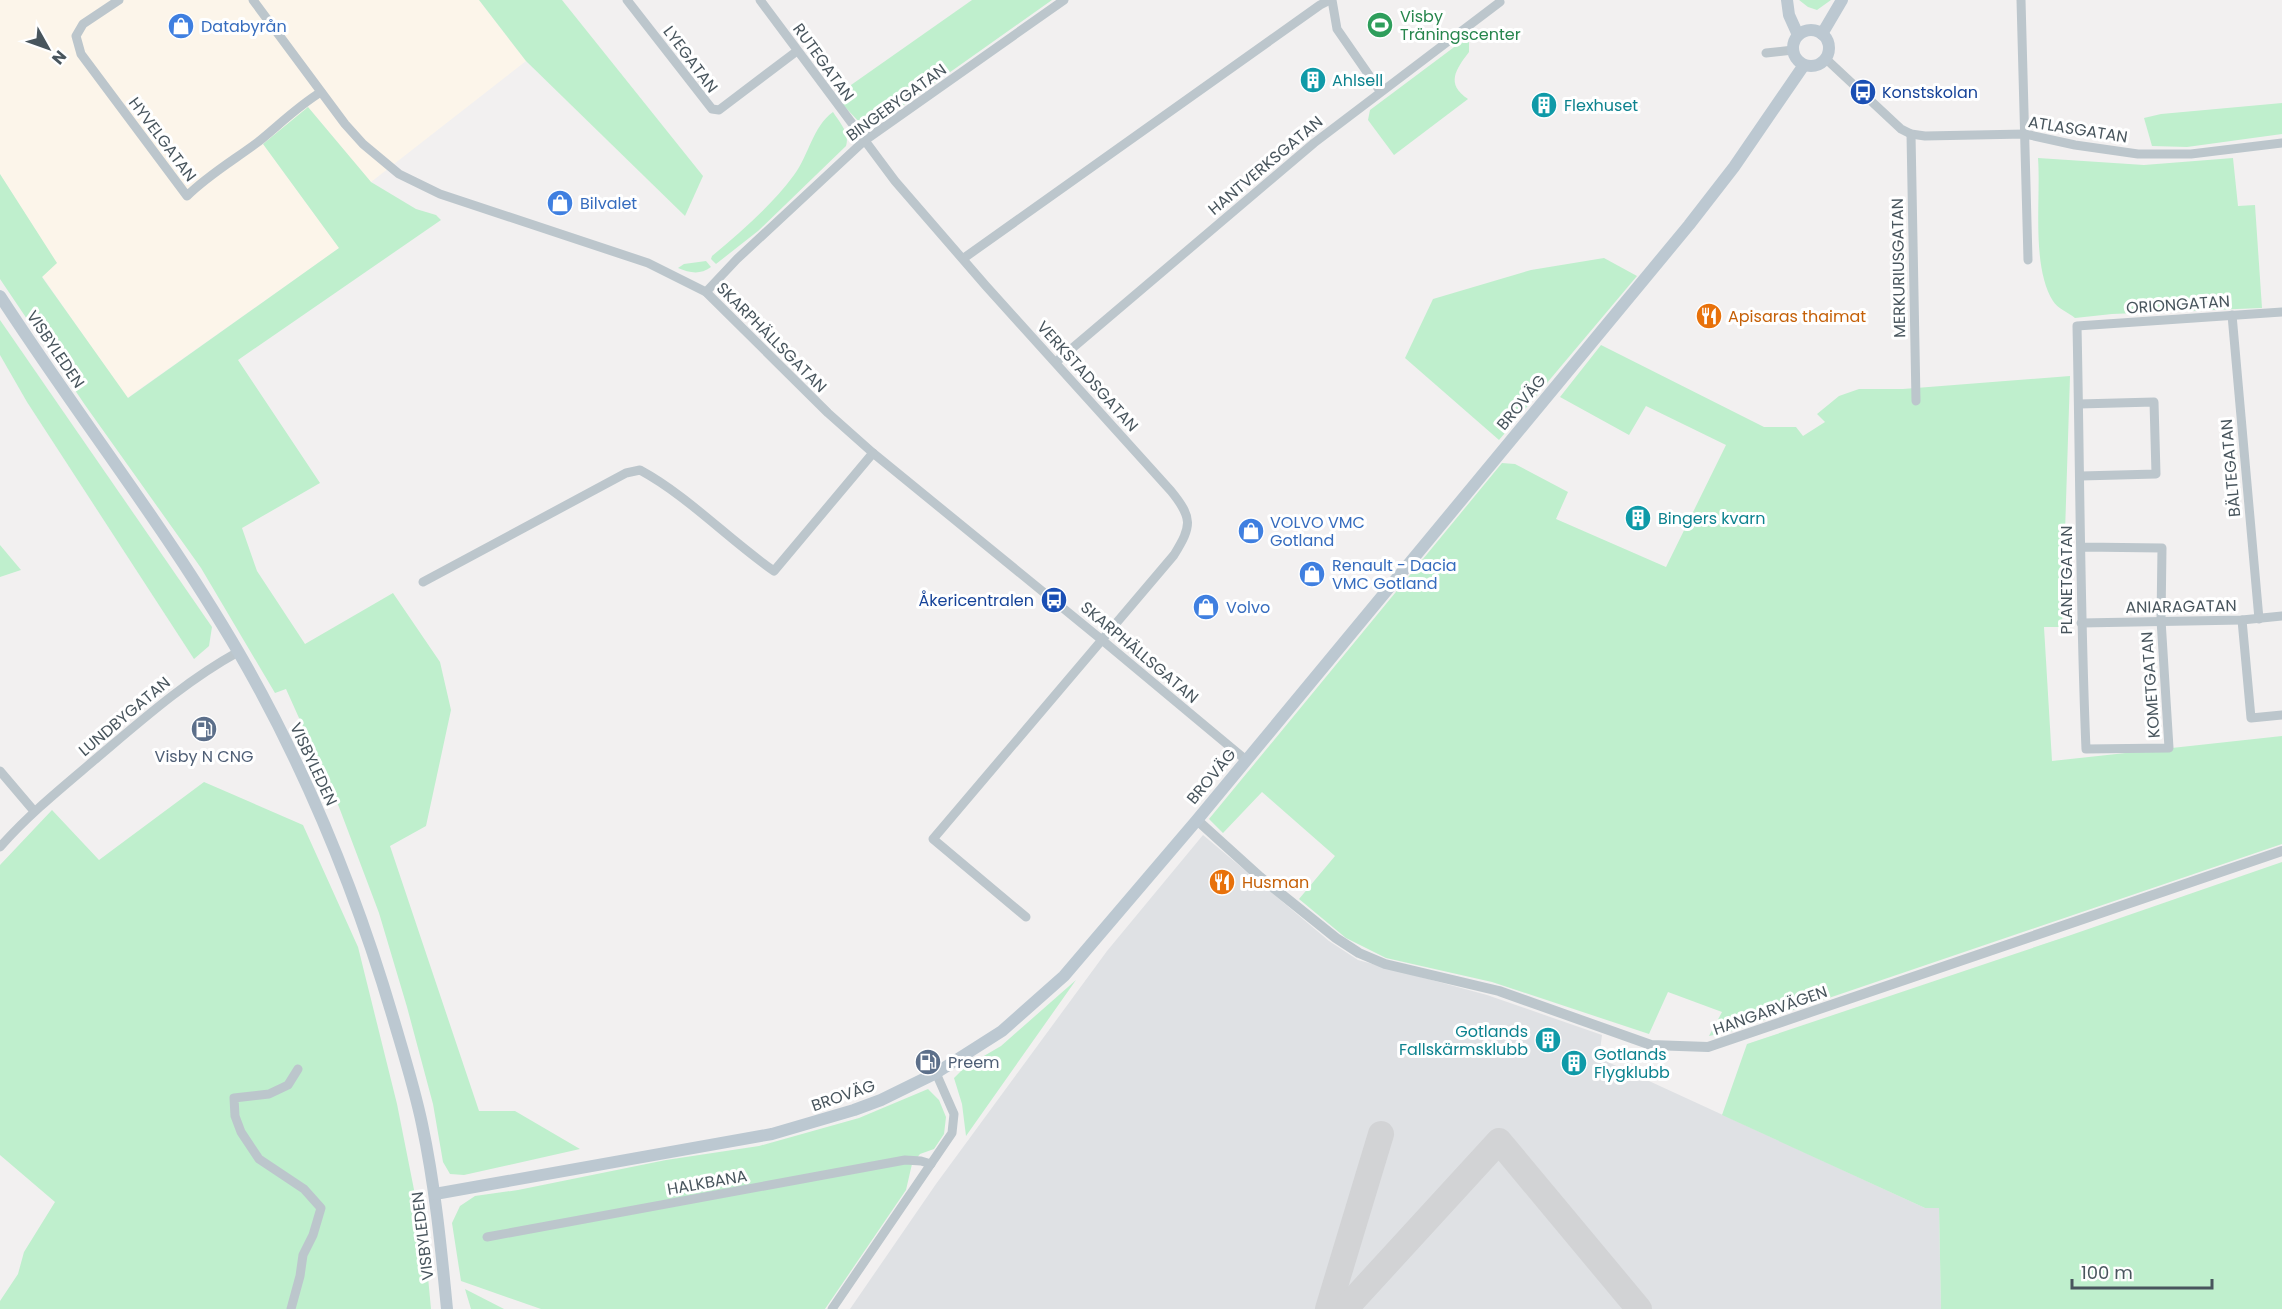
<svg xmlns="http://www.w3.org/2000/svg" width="2282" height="1309" font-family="Poppins,sans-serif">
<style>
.commercial{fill:#fcf5ea}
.airport{fill:#dfe1e4}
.green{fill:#bfefcd}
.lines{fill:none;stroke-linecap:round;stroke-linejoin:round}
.taxiway{stroke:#d2d3d5;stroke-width:26}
.minor{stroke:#bcc6cc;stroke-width:9}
.tertiary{stroke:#bcc6cc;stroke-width:10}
.secondary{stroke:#bcc8d1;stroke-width:12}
.labels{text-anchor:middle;stroke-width:6;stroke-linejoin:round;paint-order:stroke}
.leisure-label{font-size:16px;fill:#27864d;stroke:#fff;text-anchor:start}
.shop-label{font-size:16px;fill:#366cbe;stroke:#fff;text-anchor:start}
.street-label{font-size:16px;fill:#48555d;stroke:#fff}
.culture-label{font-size:16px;fill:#0d838f;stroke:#fff;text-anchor:start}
.transit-label{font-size:16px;fill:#164399;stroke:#fff;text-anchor:start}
.food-label{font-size:16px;fill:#c56008;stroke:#fff;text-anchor:start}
.service-label{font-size:16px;fill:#4e5e75;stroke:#fff}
</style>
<rect width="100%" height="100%" fill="#f2f0f0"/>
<polygon class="commercial" points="0,0 479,0 526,61 371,182 308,107 263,144 339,248 127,398 42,276 56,263 0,174"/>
<polygon class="airport" points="1203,835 1329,941 1358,960 1487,995 1602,1035 1599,1058 1925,1208 1939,1208 1941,1309 850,1309 936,1184 1107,951"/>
<g class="green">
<polygon points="479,0 562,0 703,176 685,216 526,61"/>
<polygon points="972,0 1052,0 874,126 863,126 843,105 851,85"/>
<polygon points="1799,0 1831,0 1817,10 1808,7"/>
<path d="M1469,36v16c-13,17 -24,32 -1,47l-74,56 -26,-35 2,-10z"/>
<polygon points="2282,103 2282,134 2187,147 2152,146 2144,118 2161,114"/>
<polygon points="308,107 371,182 416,209 436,215 441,220 238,360 320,483 242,528 257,571 305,644 393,593 440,662 451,710 426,826 390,846 479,1111 515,1111 580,1149 464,1175 450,1174 443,1162 433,1104 407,1007 379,913 339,807 286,689 275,693 201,568 85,405 0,279 0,174 57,263 42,277 128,398 339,248 263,144"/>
<path d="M833,112c7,11 17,21 13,34l-88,85 -42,33 -5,-5 1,-3c30,-25 59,-50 82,-81 15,-20 19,-49 39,-63z"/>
<path d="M2038,158l106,7 89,-7 5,48 17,-1 7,103 -150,6 -37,4c-6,-5 -18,-10 -22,-17 -22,-35 -12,-103 -15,-143z"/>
<polygon points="1604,258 1637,276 1499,440 1405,358 1433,299 1531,270"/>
<path d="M706,261l5,6c-11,8 -21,6 -33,1l6,-4z"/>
<polygon points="0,320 212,627 209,646 194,659 27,402 0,355"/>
<polygon points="1601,345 1764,427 1796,427 1803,436 1825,422 1817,414 1839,396 1859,389 1903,389 2070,376 2062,627 2044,627 2052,761 2282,736 2282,844 1729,1032 1709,1036 1722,1012 1668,992 1649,1034 1492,982 1386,958 1346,938 1299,899 1335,856 1262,792 1223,833 1209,819 1502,463 1515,464 1568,492 1556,519 1666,567 1726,445 1646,406 1629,435 1560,397"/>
<polygon points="0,545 21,570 0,577"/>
<polygon points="204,782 303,825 358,947 397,1104 425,1245 431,1309 0,1309 0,1301 18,1274 24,1252 55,1202 0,1155 0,865 52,810 99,860"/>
<polygon points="2282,862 2282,1309 1941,1309 1939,1208 1925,1208 1722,1115 1747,1044 2071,935"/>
<polygon points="1076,980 966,1136 962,1104 954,1078 965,1067 1001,1046"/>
<polygon points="928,1089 939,1100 946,1117 944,1134 934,1149 920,1154 912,1164 906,1190 825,1309 541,1309 461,1281 452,1223 460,1206 475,1196 518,1190 666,1160 759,1146 859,1118"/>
<polygon points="465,1289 504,1309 471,1309"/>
</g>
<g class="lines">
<g class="taxiway">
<polyline points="1328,1309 1381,1134"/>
<polyline points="1345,1309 1499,1141 1639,1309"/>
</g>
<g class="minor">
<path d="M119,0l-36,24 -7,12 5,18 106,142c21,-21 47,-36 71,-54 21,-17 40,-36 63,-50"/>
<polyline points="253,0 345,124 363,144 399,174 440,194 648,263 706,292 828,413 873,453 1102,640 1246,760"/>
<polyline points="627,0 712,109 719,110 797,51"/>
<path d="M760,0l135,181 91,105 185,205c22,27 21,35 3,64l-241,284 93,78"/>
<polyline points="1332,0 1337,29 1380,91"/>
<polyline points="2021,0 2028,260"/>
<polyline points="1766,53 1793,50"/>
<polyline points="1825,58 1901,129 1911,134 1925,136 2025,134 2075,145 2138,154 2191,154 2282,143"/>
<polyline points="1911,134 1916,401"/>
<polyline points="964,258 1320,5 1330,0"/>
<polyline points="706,292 737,259 864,141 1064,0"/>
<polyline points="2232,315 2259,619"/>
<polyline points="1056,362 1314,143 1500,2 1499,0"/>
<polyline points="2079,404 2154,402 2156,474 2081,476"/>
<path d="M2082,547l80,1 -1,72 8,128 -83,1c-6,-140 -6,-281 -9,-423l205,-14"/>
<path d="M423,582l203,-109 14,-3c48,26 89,70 134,101l99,-118"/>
<polyline points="2242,620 2251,718 2282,715"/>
<polyline points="2081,623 2242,620 2282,616"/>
<polyline points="0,771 34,811"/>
<path d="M0,847c30,-34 64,-61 98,-90 45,-38 89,-77 140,-105"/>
<polyline points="487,1237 905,1160 921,1161 931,1164"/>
<polyline points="291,1309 300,1276 303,1255 313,1235 321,1208 304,1189 259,1159 241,1132 235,1116 234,1098 269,1094 288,1085 298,1069"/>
<polyline points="832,1309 952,1133 954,1114 936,1073"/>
</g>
<polyline class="tertiary" points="1197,820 1260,877 1336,938 1359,953 1385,964 1499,991 1651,1045 1708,1047 2282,851"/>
<g class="secondary">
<polyline points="1787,0 1789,15 1798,35"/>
<circle cx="1811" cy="48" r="18"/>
<polyline points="1822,34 1842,0"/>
<path d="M0,296c81,125 174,242 247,371 63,112 111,231 147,354 10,34 21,69 28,103 13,61 19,123 25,185"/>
<polyline points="435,1194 772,1134 854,1110 881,1100 936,1073 1002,1031 1064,976 1197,820 1689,225 1734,167 1804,65"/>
</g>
</g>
<defs>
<symbol id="stadium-disc" viewBox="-11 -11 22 22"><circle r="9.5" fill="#2e9e5b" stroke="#fff"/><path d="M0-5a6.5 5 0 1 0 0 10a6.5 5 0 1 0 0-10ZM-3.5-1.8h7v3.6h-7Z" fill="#fff"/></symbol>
<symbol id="shop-disc" viewBox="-11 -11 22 22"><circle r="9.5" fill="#3f7fe0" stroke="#fff"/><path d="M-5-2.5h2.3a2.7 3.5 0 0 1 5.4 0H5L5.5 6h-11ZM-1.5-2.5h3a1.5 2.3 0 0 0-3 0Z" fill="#fff"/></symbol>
<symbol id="building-disc" viewBox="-11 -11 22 22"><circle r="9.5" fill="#0f9aa8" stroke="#fff"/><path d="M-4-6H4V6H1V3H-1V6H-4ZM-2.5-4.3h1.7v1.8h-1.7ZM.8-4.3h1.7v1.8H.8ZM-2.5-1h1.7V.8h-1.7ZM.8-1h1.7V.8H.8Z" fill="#fff"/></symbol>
<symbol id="bus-disc" viewBox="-11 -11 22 22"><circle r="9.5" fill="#1a4fb4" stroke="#fff"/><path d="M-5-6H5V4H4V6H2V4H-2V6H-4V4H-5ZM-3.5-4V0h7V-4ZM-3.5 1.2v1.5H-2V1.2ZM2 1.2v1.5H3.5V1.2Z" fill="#fff"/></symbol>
<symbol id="restaurant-disc" viewBox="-11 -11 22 22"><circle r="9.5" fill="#e8710a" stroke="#fff"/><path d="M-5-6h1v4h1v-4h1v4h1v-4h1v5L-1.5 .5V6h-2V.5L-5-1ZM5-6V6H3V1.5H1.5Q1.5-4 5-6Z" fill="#fff"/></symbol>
<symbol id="fuel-disc" viewBox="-11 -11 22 22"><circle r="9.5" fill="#5c6f8a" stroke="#fff"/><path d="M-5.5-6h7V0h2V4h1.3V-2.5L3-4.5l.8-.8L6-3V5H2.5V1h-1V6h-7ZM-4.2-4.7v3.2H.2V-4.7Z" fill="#fff"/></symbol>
</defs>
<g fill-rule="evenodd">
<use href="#stadium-disc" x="1365" y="10" width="30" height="30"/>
<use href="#shop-disc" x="166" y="11" width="30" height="30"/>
<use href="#building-disc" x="1298" y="65" width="30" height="30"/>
<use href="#bus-disc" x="1848" y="77" width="30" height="30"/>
<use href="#building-disc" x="1529" y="90" width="30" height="30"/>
<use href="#shop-disc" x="545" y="188" width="30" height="30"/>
<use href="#restaurant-disc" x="1694" y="301" width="30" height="30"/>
<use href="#building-disc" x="1623" y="503" width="30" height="30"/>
<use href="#shop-disc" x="1236" y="516" width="30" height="30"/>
<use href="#shop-disc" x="1297" y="559" width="30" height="30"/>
<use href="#bus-disc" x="1039" y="585" width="30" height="30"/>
<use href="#shop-disc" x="1191" y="592" width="30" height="30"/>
<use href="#fuel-disc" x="189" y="714" width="30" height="30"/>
<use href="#restaurant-disc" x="1207" y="867" width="30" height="30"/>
<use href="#building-disc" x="1533" y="1025" width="30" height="30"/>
<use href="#fuel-disc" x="913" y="1047" width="30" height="30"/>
<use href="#building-disc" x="1559" y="1048" width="30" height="30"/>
</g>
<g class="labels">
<g class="leisure-label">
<text x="1400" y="22">Visby<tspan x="1400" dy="18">Träningscenter</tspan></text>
</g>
<g class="shop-label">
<text x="201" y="32">Databyrån</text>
<text x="580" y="209">Bilvalet</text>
<text x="1270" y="528">VOLVO VMC<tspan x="1270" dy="18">Gotland</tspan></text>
<text x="1332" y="571">Renault - Dacia<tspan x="1332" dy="18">VMC Gotland</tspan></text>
<text x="1226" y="613">Volvo</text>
</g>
<g class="street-label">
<text transform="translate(691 59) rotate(53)" y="6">LYEGATAN</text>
<text transform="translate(824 62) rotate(54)" y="6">RUTEGATAN</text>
<text transform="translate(896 102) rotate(-36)" y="6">BINGEBYGATAN</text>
<text transform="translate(2078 129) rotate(9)" y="6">ATLASGATAN</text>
<text transform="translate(163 139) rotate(53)" y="6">HYVELGATAN</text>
<text transform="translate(1265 165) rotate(-40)" y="6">HANTVERKSGATAN</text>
<text transform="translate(1898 268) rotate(-91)" y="6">MERKURIUSGATAN</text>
<text transform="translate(2178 304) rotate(-4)" y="6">ORIONGATAN</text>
<text transform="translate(772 337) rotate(45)" y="6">SKARPHÄLLSGATAN</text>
<text transform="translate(56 349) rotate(56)" y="6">VISBYLEDEN</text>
<text transform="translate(1088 376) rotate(48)" y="6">VERKSTADSGATAN</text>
<text transform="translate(1521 402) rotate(-50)" y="6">BROVÄG</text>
<text transform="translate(2230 468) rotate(-95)" y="6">BÄLTEGATAN</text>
<text transform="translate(2066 580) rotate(-90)" y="6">PLANETGATAN</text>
<text transform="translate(2181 606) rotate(-1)" y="6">ANIARAGATAN</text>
<text transform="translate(1140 652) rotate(40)" y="6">SKARPHÄLLSGATAN</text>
<text transform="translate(2150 685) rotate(-94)" y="6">KOMETGATAN</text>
<text transform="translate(124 716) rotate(-40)" y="6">LUNDBYGATAN</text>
<text transform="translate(314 764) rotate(65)" y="6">VISBYLEDEN</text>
<text transform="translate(1211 776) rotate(-50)" y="6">BROVÄG</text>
<text transform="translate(1770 1010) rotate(-19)" y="6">HANGARVÄGEN</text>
<text transform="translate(843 1095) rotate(-19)" y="6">BROVÄG</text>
<text transform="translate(707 1182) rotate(-10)" y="6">HALKBANA</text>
<text transform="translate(422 1236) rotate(-97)" y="6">VISBYLEDEN</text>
</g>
<g class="culture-label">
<text x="1332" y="86">Ahlsell</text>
<text x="1564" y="111">Flexhuset</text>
<text x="1658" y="524">Bingers kvarn</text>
<text x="1528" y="1037" text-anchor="end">Gotlands<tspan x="1528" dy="18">Fallskärmsklubb</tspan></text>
<text x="1594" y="1060">Gotlands<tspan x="1594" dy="18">Flygklubb</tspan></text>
</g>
<g class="transit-label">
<text x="1882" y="98">Konstskolan</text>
<text x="1034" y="606" text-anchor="end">Åkericentralen</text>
</g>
<g class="food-label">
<text x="1728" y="322">Apisaras thaimat</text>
<text x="1242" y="888">Husman</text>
</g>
<g class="service-label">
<text x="204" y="762">Visby N CNG</text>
<text x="948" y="1068" text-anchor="start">Preem</text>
</g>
</g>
<g transform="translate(48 48) rotate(130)" stroke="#ffffff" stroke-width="4.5" paint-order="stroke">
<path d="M0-4.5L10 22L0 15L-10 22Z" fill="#48555d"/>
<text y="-9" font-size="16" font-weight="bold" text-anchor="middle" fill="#48555d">N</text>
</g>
<path d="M2072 1279v9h140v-9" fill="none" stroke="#48555d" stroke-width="3"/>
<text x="2081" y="1279" font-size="18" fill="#48555d" stroke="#ffffff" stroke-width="4.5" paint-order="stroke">100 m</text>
</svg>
